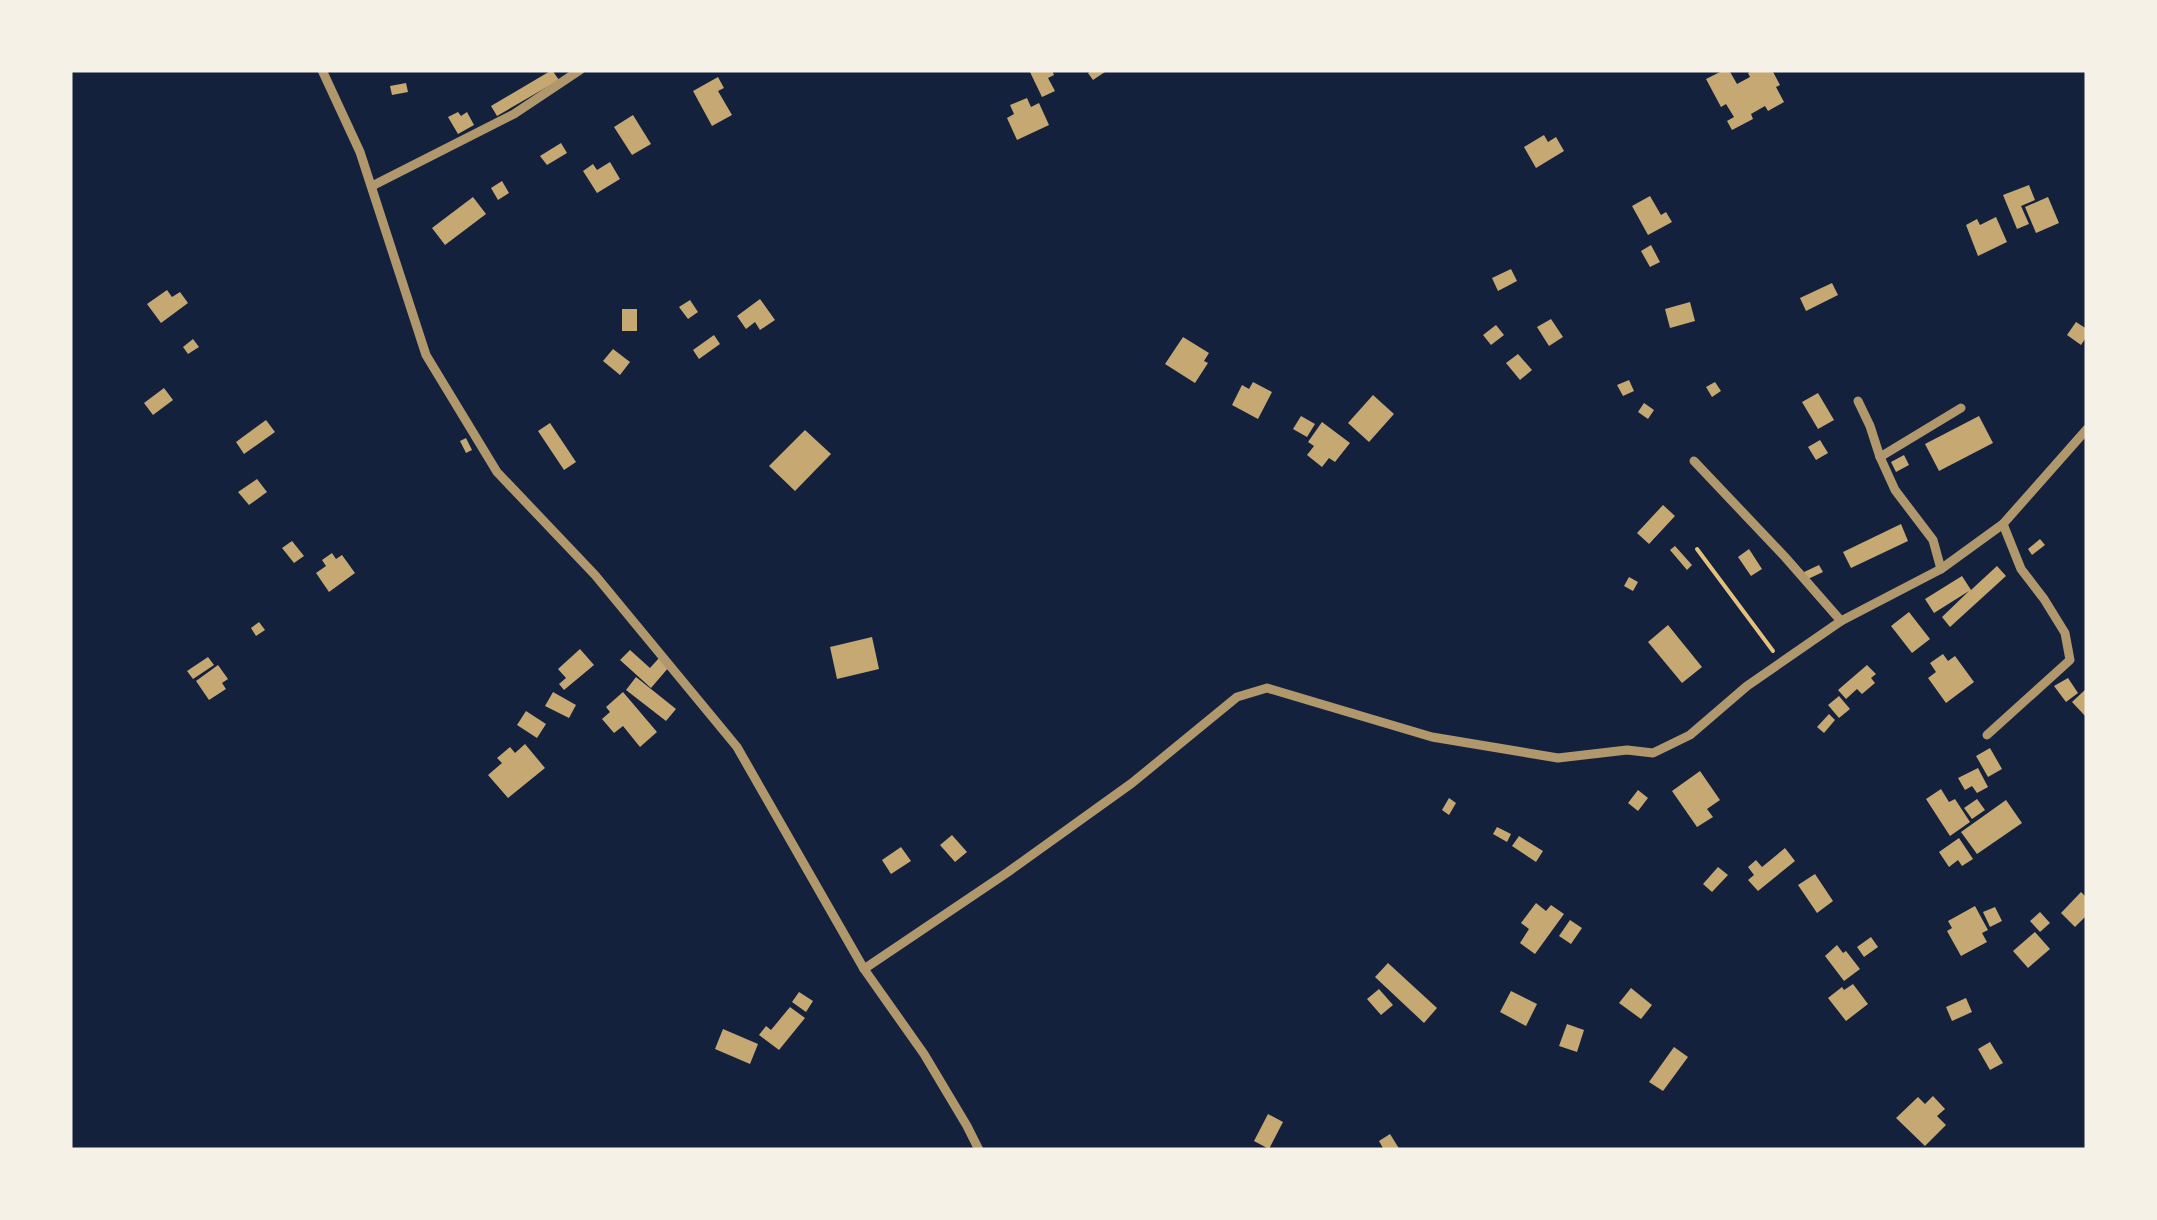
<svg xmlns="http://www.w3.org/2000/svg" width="2157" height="1220" font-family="Lato,sans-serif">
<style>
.building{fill:#c6a872}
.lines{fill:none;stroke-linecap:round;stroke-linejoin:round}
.path{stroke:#e5c07b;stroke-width:4}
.minor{stroke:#b1986c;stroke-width:9}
</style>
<rect width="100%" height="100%" fill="#14213d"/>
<g class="building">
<polygon points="552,70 559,80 497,116 491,106"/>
<polygon points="1029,70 1052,70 1054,75 1048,78 1055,91 1042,97"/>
<polygon points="1092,70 1108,70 1093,80 1088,73"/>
<polygon points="1724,70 1729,70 1737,84 1750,77 1748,73 1753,70 1772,70 1780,85 1776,87 1784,102 1768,111 1765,106 1751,114 1753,119 1732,130 1727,121 1734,117 1726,104 1721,107 1706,79"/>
<polygon points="718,77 724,88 718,91 732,115 712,126 693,91"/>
<polygon points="406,83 408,92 392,95 390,86"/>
<polygon points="1027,98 1031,107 1039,103 1049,125 1017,140 1007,118 1014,114 1010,105"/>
<polygon points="458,112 461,116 467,112 474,125 458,134 448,117"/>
<polygon points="633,115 651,144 632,155 614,127"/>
<polygon points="1544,135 1548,142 1556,137 1564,151 1536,168 1524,147"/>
<polygon points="561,143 567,153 547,165 540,156"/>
<polygon points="610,162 620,179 597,193 583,171 593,164 597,170"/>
<polygon points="502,181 509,193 498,200 491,188"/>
<polygon points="2029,185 2035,200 2021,206 2029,224 2017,229 2003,195"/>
<polygon points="1650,196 1661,215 1666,212 1672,222 1648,235 1632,206"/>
<polygon points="473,197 486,214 445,245 432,228"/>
<polygon points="2048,197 2059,223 2036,233 2025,207"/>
<polygon points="1996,217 2007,242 1978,256 1966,225 1977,219 1980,225"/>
<polygon points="1651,245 1660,262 1650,267 1641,251"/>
<polygon points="1511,269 1517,281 1498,291 1492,278"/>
<polygon points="1832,283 1838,295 1806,311 1800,298"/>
<polygon points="167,290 172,297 180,292 188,303 161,323 147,304"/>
<polygon points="760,299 775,320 760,330 755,322 746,329 737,316"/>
<polygon points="690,300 698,312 688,319 679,307"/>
<polygon points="1690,302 1695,321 1670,328 1665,309"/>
<rect x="622" y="309" width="15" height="22"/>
<polygon points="1551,319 1563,337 1549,346 1537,327"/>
<polygon points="2076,322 2087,329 2087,336 2081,345 2067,335"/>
<polygon points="1496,325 1504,335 1491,345 1483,335"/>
<polygon points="714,335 720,344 699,359 693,350"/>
<polygon points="1183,337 1209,353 1204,361 1208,363 1195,383 1165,364"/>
<polygon points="193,339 199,347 188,354 183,347"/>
<polygon points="613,349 630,362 620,375 603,361"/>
<polygon points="1518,354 1532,370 1520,380 1506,363"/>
<polygon points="1629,380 1634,391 1623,396 1617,385"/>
<polygon points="1253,382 1272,392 1258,419 1232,405 1242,385 1249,389"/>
<polygon points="1715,382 1721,391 1712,397 1706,387"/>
<polygon points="164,388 173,400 153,415 144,403"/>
<polygon points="1818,393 1834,420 1818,429 1802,402"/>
<polygon points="1373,395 1394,414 1369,442 1348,423"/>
<polygon points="1644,403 1654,410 1648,419 1638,412"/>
<polygon points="1301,416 1315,424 1307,437 1293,429"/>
<polygon points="1979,416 1993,443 1939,471 1925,444"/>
<polygon points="266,420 275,432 244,454 236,442"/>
<polygon points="1322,422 1350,443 1335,462 1329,458 1322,467 1307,455 1314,446 1308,442"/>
<polygon points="550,423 576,462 564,470 538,431"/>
<polygon points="805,430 831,454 795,491 769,466"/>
<polygon points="466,438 472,450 466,453 460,441"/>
<polygon points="1820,440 1828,453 1816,460 1808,447"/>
<polygon points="1904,455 1909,465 1896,472 1891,462"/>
<polygon points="257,479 267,492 249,505 238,492"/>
<polygon points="1663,505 1675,516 1649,544 1637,533"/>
<polygon points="1901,524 1908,541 1851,568 1843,552"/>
<polygon points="2040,539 2045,545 2032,555 2028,549"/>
<polygon points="292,541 304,556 294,563 282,548"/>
<polygon points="1675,546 1692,565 1687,570 1670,550"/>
<polygon points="1749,549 1762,569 1751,576 1738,557"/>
<polygon points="332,553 336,559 342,555 355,573 329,592 316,573 326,566 322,560"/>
<polygon points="1819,565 1823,572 1808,579 1804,572"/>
<polygon points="1997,566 2006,576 1950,627 1942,617 1969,591 1934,613 1925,599 1962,576 1971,590"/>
<polygon points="1629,577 1638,582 1633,591 1624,586"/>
<polygon points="1909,612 1930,639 1912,653 1891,626"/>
<polygon points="259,622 265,630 256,636 251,628"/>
<polygon points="1668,625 1702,667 1682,683 1648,642"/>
<polygon points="872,637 879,669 837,679 830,647"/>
<polygon points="580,649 594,665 564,690 559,684 566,678 558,669"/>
<polygon points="630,650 650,668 659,658 669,667 651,688 620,660"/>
<polygon points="1943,654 1948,661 1955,656 1974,682 1946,703 1928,678 1936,672 1930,663"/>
<polygon points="208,657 214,665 193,679 187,671"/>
<polygon points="218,665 228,679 222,683 226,689 209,700 196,681"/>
<polygon points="1867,665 1876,674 1871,678 1875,683 1862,694 1857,689 1846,699 1838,690"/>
<polygon points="636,677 676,709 666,721 626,690"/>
<polygon points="2068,678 2078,693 2066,702 2054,686"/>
<polygon points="2087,688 2087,718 2072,702"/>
<polygon points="553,692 576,705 569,718 545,706"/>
<polygon points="623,692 657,732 640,747 623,726 614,733 602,719 610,712 606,707"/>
<polygon points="1839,696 1850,709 1839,718 1828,705"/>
<polygon points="526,711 546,724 537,738 517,725"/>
<polygon points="1829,714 1835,720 1824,733 1817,727"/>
<polygon points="525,744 545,768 508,798 488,775 502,763 497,758 510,747 515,753"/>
<polygon points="1990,748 2002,769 1988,777 1976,756"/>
<polygon points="1978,768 1988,787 1977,793 1972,786 1965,790 1958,778"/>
<polygon points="1700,771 1720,800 1707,809 1713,817 1697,827 1672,791"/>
<polygon points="1941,789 1949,802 1955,799 1970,822 1950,836 1926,799"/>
<polygon points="1638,790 1648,798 1638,811 1628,803"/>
<polygon points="1449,798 1456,803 1449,815 1442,810"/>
<polygon points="1977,799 1985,810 1972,819 1964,808"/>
<polygon points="2006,800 2022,823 1977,854 1961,832"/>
<polygon points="1497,827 1511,834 1507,842 1493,834"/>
<polygon points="952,835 967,852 955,862 940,845"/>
<polygon points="1519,836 1543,851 1536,862 1512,846"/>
<polygon points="1959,838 1973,859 1962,866 1958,860 1949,867 1939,852"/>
<polygon points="901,847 911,861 891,874 882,860"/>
<polygon points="1785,848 1795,861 1758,891 1748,880 1754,875 1748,867 1756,860 1762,867"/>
<polygon points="1718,867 1728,875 1712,892 1703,884"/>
<polygon points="1815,874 1833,901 1817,913 1798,885"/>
<polygon points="2081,892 2087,898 2087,915 2075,927 2061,913"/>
<polygon points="1536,903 1546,911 1551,905 1564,914 1535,954 1520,943 1529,929 1521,923"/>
<polygon points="1975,906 1988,930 1982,933 1987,942 1961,956 1947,931 1952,928 1948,921"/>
<polygon points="1995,907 2002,921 1990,927 1983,912"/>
<polygon points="2040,912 2050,923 2040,932 2030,921"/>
<polygon points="1570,920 1582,928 1571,944 1559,936"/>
<polygon points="2035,932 2050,949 2028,968 2013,951"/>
<polygon points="1871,937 1878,947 1864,957 1857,947"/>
<polygon points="1837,945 1843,953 1846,951 1860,969 1844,981 1825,956"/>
<polygon points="1388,963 1437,1008 1424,1023 1375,977"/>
<polygon points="1853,984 1868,1004 1846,1021 1828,998 1842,987 1844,990"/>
<polygon points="1631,988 1652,1005 1641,1019 1619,1003"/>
<polygon points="1379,989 1393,1005 1381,1015 1367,999"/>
<polygon points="1511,991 1537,1004 1526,1026 1500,1012"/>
<polygon points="799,992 813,1001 806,1012 792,1002"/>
<polygon points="1966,998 1972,1012 1952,1021 1946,1007"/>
<polygon points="790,1007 805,1018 779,1050 759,1035 766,1026 771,1030"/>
<polygon points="1567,1024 1584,1030 1577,1052 1559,1046"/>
<polygon points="723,1029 758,1044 750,1064 715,1049"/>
<polygon points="1990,1042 2003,1063 1990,1070 1978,1049"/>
<polygon points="1674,1047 1688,1057 1663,1091 1649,1082"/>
<polygon points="1933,1096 1945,1109 1937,1116 1946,1125 1925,1146 1896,1118 1918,1097 1925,1104"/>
<polygon points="1268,1114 1283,1122 1269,1149 1254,1141"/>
<polygon points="1390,1134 1400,1150 1384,1150 1379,1141"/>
</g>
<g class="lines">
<polyline class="path" points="1697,549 1773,651"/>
<g class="minor">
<polyline points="322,70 360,152 426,355 497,472 595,575 737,747 864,969 924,1054 967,1126 979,1150"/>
<polyline points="372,186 514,114 580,70"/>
<polyline points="1858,401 1870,426 1880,457"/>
<polyline points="1694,461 1785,557 1841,621"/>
<polyline points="1941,569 1933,540 1895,490 1880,457 1961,408"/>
<polyline points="1987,735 2070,660 2065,633 2044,599 2021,569 2003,524"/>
<polyline points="864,969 1008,872 1132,783 1237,697 1267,688 1432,737 1558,758 1627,750 1653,753 1690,735 1747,686 1841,621 1941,569 2003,524 2087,429"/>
</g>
</g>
<rect width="2157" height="1220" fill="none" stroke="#f6f1e7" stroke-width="145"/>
</svg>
